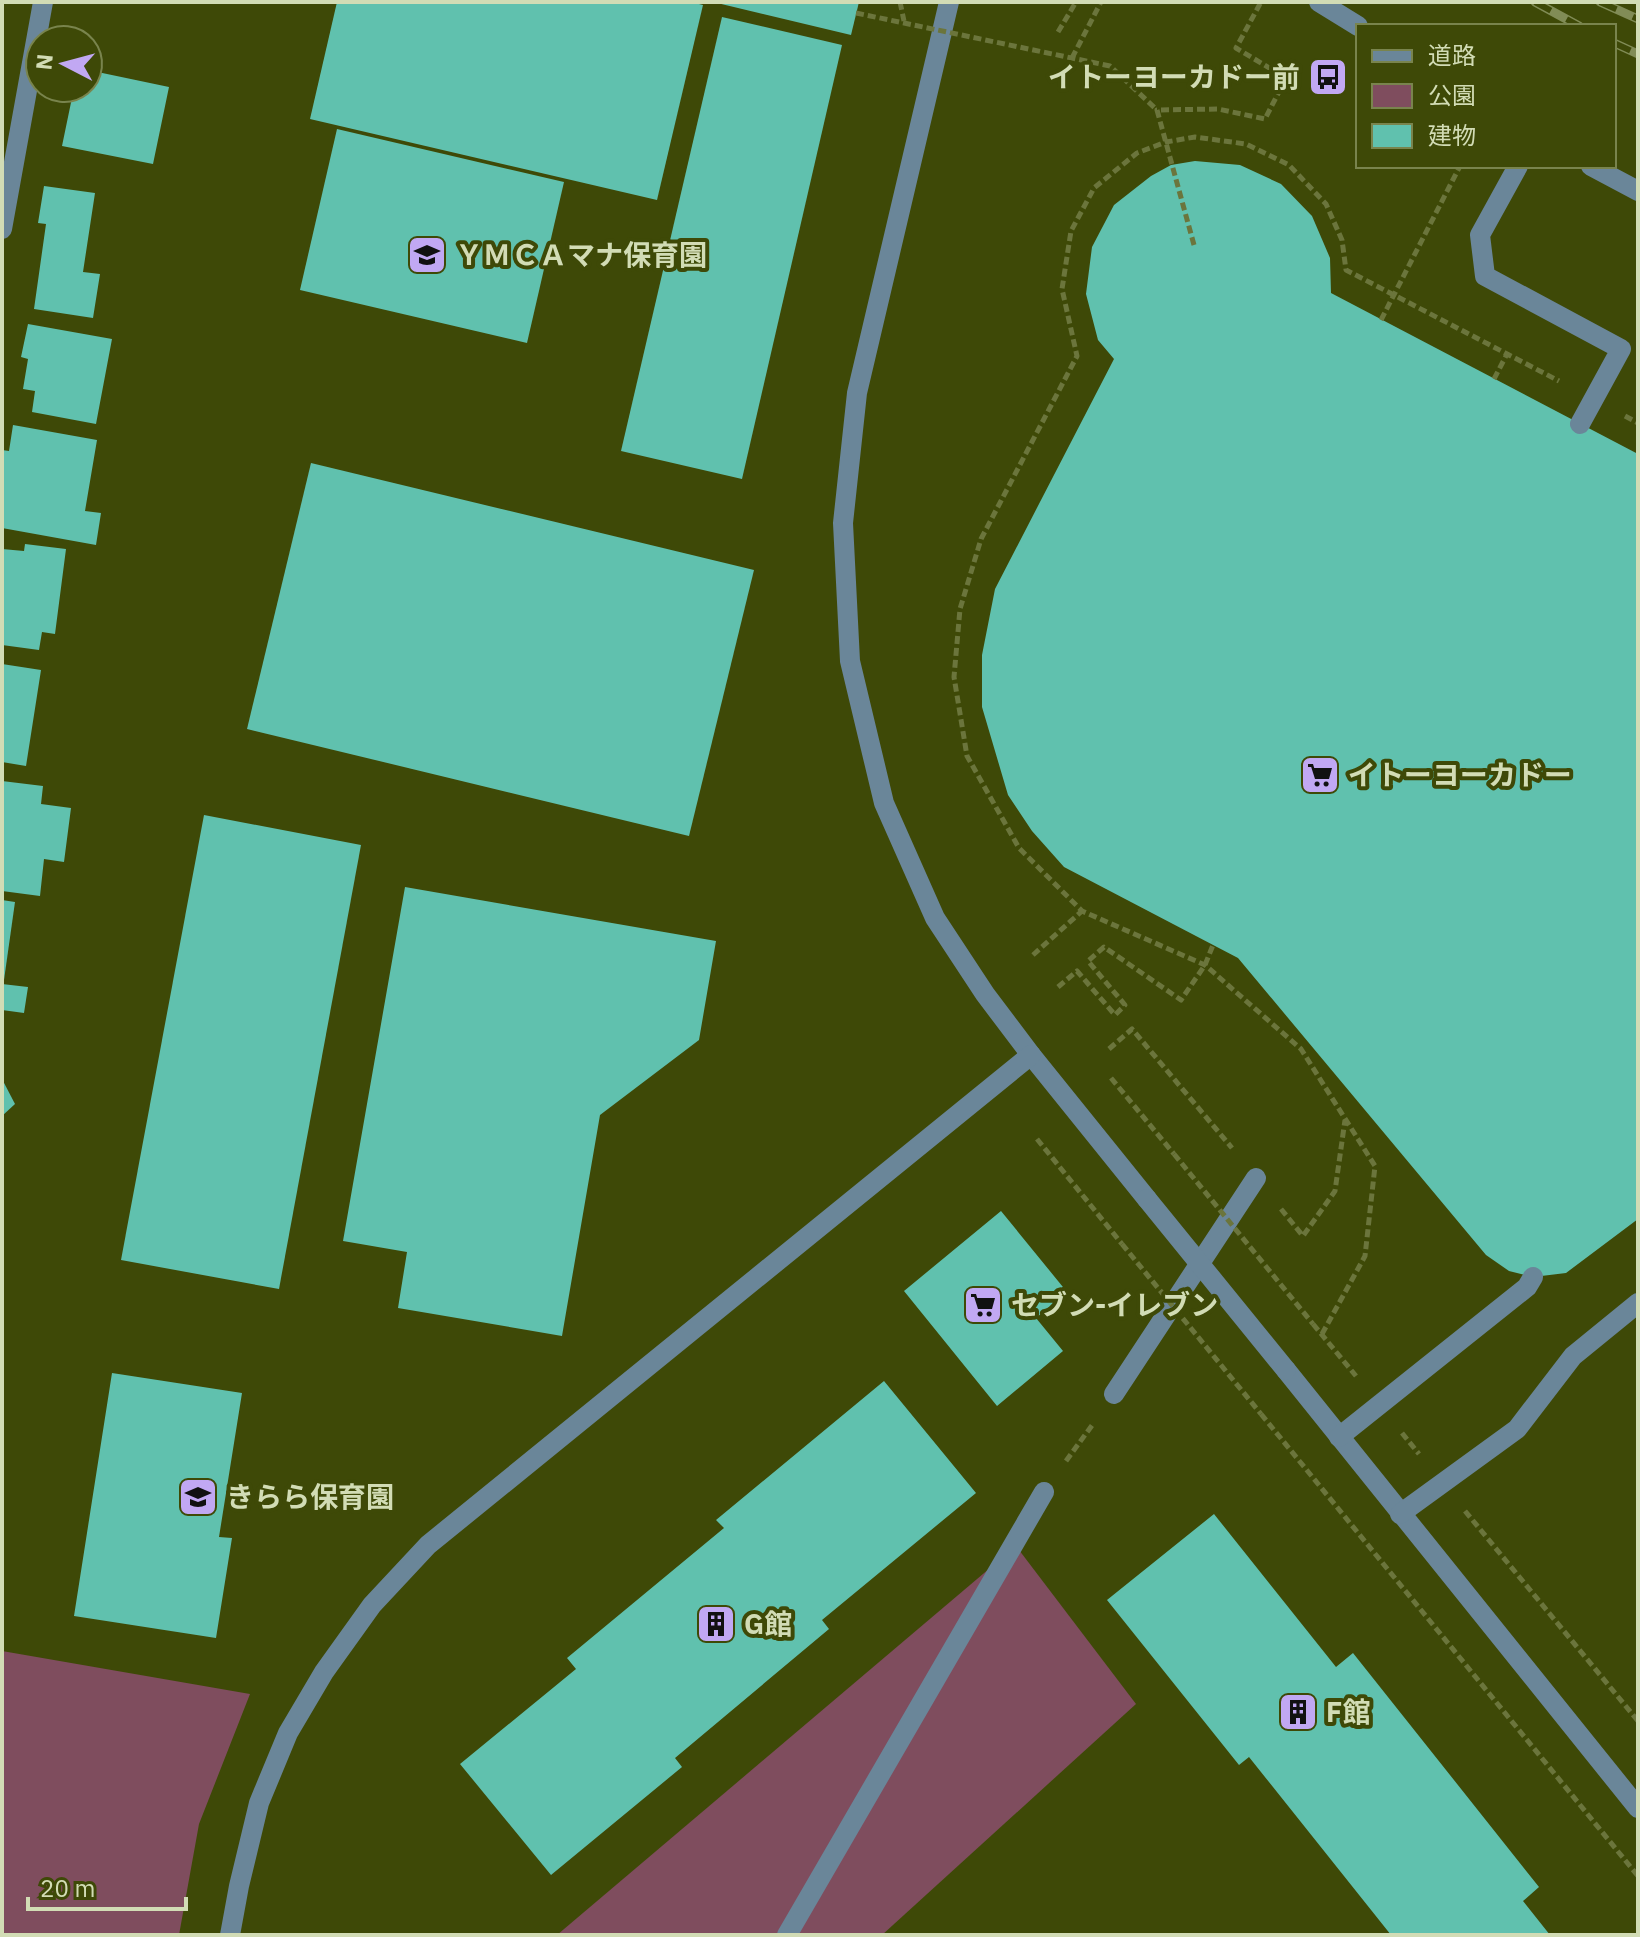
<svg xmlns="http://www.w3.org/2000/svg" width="1640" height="1937" font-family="'IBM Plex Sans','Noto Sans JP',sans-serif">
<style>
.green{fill:#7f4d5e}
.building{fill:#60c1ae}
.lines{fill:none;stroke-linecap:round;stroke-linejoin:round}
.path{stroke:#6b753c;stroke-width:5;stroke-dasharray:8 4;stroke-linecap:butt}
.minor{stroke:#6a8699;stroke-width:20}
.rail-casing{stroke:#818c56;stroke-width:9}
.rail{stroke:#3e4907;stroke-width:6;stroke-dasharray:18;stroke-linecap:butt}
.path-bridge{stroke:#6b753c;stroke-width:5;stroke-dasharray:8 4;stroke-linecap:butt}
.minor-bridge{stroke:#6a8699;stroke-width:20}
.labels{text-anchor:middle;stroke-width:8;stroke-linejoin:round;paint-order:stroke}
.poi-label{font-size:28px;font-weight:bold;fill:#d2dcb5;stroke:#3e4907;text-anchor:start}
</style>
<rect width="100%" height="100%" fill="#3e4907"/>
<g class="green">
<polygon points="1016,1546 1136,1704 882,1935 557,1935"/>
<polygon points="2,1651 250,1694 199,1824 179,1935 2,1935"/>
</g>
<g class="building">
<polygon points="337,2 691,2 703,5 657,200 310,119"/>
<polygon points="713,2 859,2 851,35"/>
<polygon points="722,17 842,45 742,479 621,451"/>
<polygon points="88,70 169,87 153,164 62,146 74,88 88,88"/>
<polygon points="337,129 564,182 527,343 300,290"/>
<polygon points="1195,161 1240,165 1281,184 1312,216 1330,258 1331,293 1638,454 1638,1219 1566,1273 1533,1277 1509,1271 1486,1255 1238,958 1064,867 1032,831 1008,795 982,707 982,655 995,589 1114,359 1098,340 1086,294 1092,247 1114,205 1151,176 1171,165"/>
<polygon points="44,186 95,193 83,272 100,274 93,318 34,309 46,224 38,223"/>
<polygon points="28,324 112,339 96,424 32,412 35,391 23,389 28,359 21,357"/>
<polygon points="13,425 97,440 85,511 101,513 96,545 2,528 2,450 9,451"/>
<polygon points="311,463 754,570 689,836 247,729"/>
<polygon points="25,544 66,549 55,634 42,632 39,650 2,645 2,549 24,551"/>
<polygon points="2,664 41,670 26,766 2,762"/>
<polygon points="2,781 43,786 41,804 71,808 64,862 44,859 40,896 2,891"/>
<polygon points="204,815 361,845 279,1289 121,1260"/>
<polygon points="405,887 716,941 699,1040 600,1115 562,1336 398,1308 407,1252 343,1241"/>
<polygon points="2,900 15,902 4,980 2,980"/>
<polygon points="2,984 28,987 24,1013 2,1010"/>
<polygon points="2,1079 15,1104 2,1116"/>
<polygon points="1001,1211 1067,1292 1036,1318 1063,1351 997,1406 904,1291"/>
<polygon points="112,1373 242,1393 219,1537 232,1538 216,1638 74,1616"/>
<polygon points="884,1381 976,1493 822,1620 829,1629 675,1758 682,1767 551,1875 460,1764 576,1669 567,1658 724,1528 716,1520"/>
<polygon points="1214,1514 1336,1667 1353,1653 1539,1887 1523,1901 1550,1935 1391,1935 1249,1757 1239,1765 1107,1600"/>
</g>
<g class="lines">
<g class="path">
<polyline points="900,2 904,21"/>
<polyline points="1058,32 1076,2"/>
<polyline points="1072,58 1101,2"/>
<polyline points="1194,245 1157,110 1218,109 1265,119 1286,78 1236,48 1261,2"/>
<polyline points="1381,320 1460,166"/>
<polyline points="1494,379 1507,354"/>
<polyline points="1625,416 1638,423"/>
<polyline points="1033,955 1082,911"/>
<polyline points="1058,987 1077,971 1115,1015 1125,1005 1088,961 1104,947 1181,1000 1205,965 1213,945"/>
<polyline points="1109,1049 1132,1029 1232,1148"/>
<polyline points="1111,1078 1174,1154"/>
<polyline points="1037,1139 1122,1244"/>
<polyline points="1281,1209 1303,1236 1335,1191 1345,1120"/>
<polyline points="1313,1324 1356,1376"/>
<polyline points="1322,1334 1365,1256 1375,1166 1301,1049 1205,965 1082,911 1019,848 967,756 954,677 960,609 981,539 1077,356 1062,289 1071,231 1094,188 1137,153 1166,142 1195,137 1246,144 1289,165 1326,204 1342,240 1346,270 1559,381"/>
<polyline points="1261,1414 1638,1876"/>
<polyline points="1402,1433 1419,1454"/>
<polyline points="1066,1461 1093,1424"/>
<polyline points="1465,1511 1638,1721"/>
</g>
<g class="minor">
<polyline points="949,2 857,393 843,523 850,661 884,803 935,918 985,994 1031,1055 1147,1199"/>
<polyline points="1319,2 1358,26"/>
<polyline points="1518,166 1480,235 1485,276 1621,349 1580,424"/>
<polyline points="1591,166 1638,191"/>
<polyline points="2,229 43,2"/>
<polyline points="1286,1370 1638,1808"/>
<polyline points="1114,1394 1256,1178"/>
<polyline points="1339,1437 1527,1287 1533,1277"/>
<polyline points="1400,1514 1517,1429 1573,1356 1638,1303"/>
<polyline points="230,1935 239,1886 259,1803 288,1733 324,1672 372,1605 428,1545 1031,1055"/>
<polyline points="787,1935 1044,1492"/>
</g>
<defs>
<g id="rail">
<polyline points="1535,2 1579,26"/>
<polyline points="1600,2 1638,19"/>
<polyline points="1614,43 1638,54"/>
</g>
</defs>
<use href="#rail" class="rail-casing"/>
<use href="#rail" class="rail"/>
<g class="path-bridge">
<polyline points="856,13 1110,66 1157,110"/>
<polyline points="1174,1154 1313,1324"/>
<polyline points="1122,1244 1261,1414"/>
</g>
<polyline class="minor-bridge" points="1147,1199 1286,1370"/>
</g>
<defs>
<symbol id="bus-square" viewBox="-11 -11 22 22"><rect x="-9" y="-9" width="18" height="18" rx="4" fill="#c1a8f3" stroke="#3e4907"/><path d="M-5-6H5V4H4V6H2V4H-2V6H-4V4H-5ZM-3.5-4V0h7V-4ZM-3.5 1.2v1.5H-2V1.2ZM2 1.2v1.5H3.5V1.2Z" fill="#111"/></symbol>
<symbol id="school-square" viewBox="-11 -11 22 22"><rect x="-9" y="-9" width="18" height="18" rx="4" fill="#c1a8f3" stroke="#3e4907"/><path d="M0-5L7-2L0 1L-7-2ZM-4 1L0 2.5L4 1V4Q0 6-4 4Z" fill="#111"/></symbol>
<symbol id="supermarket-square" viewBox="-11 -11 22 22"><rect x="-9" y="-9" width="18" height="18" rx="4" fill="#c1a8f3" stroke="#3e4907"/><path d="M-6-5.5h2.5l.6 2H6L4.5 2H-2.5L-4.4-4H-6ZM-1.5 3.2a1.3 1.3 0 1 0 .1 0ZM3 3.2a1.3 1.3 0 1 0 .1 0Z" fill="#111"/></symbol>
<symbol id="building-square" viewBox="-11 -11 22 22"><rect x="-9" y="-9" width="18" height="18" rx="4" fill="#c1a8f3" stroke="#3e4907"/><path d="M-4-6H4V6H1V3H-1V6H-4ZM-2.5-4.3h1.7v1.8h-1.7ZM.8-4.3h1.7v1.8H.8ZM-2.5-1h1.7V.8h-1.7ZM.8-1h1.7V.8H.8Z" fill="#111"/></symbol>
</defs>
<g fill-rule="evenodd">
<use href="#bus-square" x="1306" y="55" width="44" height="44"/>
<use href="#school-square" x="405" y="233" width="44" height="44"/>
<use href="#supermarket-square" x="1298" y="753" width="44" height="44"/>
<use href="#supermarket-square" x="961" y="1283" width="44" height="44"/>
<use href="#school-square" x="176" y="1475" width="44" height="44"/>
<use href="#building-square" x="694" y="1602" width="44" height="44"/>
<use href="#building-square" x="1276" y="1690" width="44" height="44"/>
</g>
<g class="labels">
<g class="poi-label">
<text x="1300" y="87" text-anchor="end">イトーヨーカドー前</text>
<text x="455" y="265">ＹＭＣＡマナ保育園</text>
<text x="1348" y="785">イトーヨーカドー</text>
<text x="1011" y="1315">セブン-イレブン</text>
<text x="226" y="1507">きらら保育園</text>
<text x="744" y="1634">G館</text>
<text x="1326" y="1722">F館</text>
</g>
</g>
<rect width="1640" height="1937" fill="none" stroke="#d2dcb5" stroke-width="8"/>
<rect x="1356" y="24" width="260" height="144" fill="#3e4907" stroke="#79844d" stroke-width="2"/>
<rect x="1372" y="50" width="40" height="12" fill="#6a8699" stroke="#79844d" stroke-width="2"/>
<text x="1428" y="64" font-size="24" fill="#d2dcb5">道路</text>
<rect x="1372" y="84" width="40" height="24" fill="#7f4d5e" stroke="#79844d" stroke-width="2"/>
<text x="1428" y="104" font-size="24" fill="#d2dcb5">公園</text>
<rect x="1372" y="124" width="40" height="24" fill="#60c1ae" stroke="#79844d" stroke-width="2"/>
<text x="1428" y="144" font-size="24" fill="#d2dcb5">建物</text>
<g transform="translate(64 64) rotate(276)"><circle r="38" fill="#3e4907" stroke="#79844d" stroke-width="2"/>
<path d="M0-6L14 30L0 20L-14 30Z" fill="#c1a8f3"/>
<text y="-12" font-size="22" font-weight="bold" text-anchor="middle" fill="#d2dcb5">N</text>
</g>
<path d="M28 1897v12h158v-12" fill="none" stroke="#d2dcb5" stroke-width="4"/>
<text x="40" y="1897" font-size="24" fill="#d2dcb5" stroke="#3e4907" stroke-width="6" paint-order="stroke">20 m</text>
</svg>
